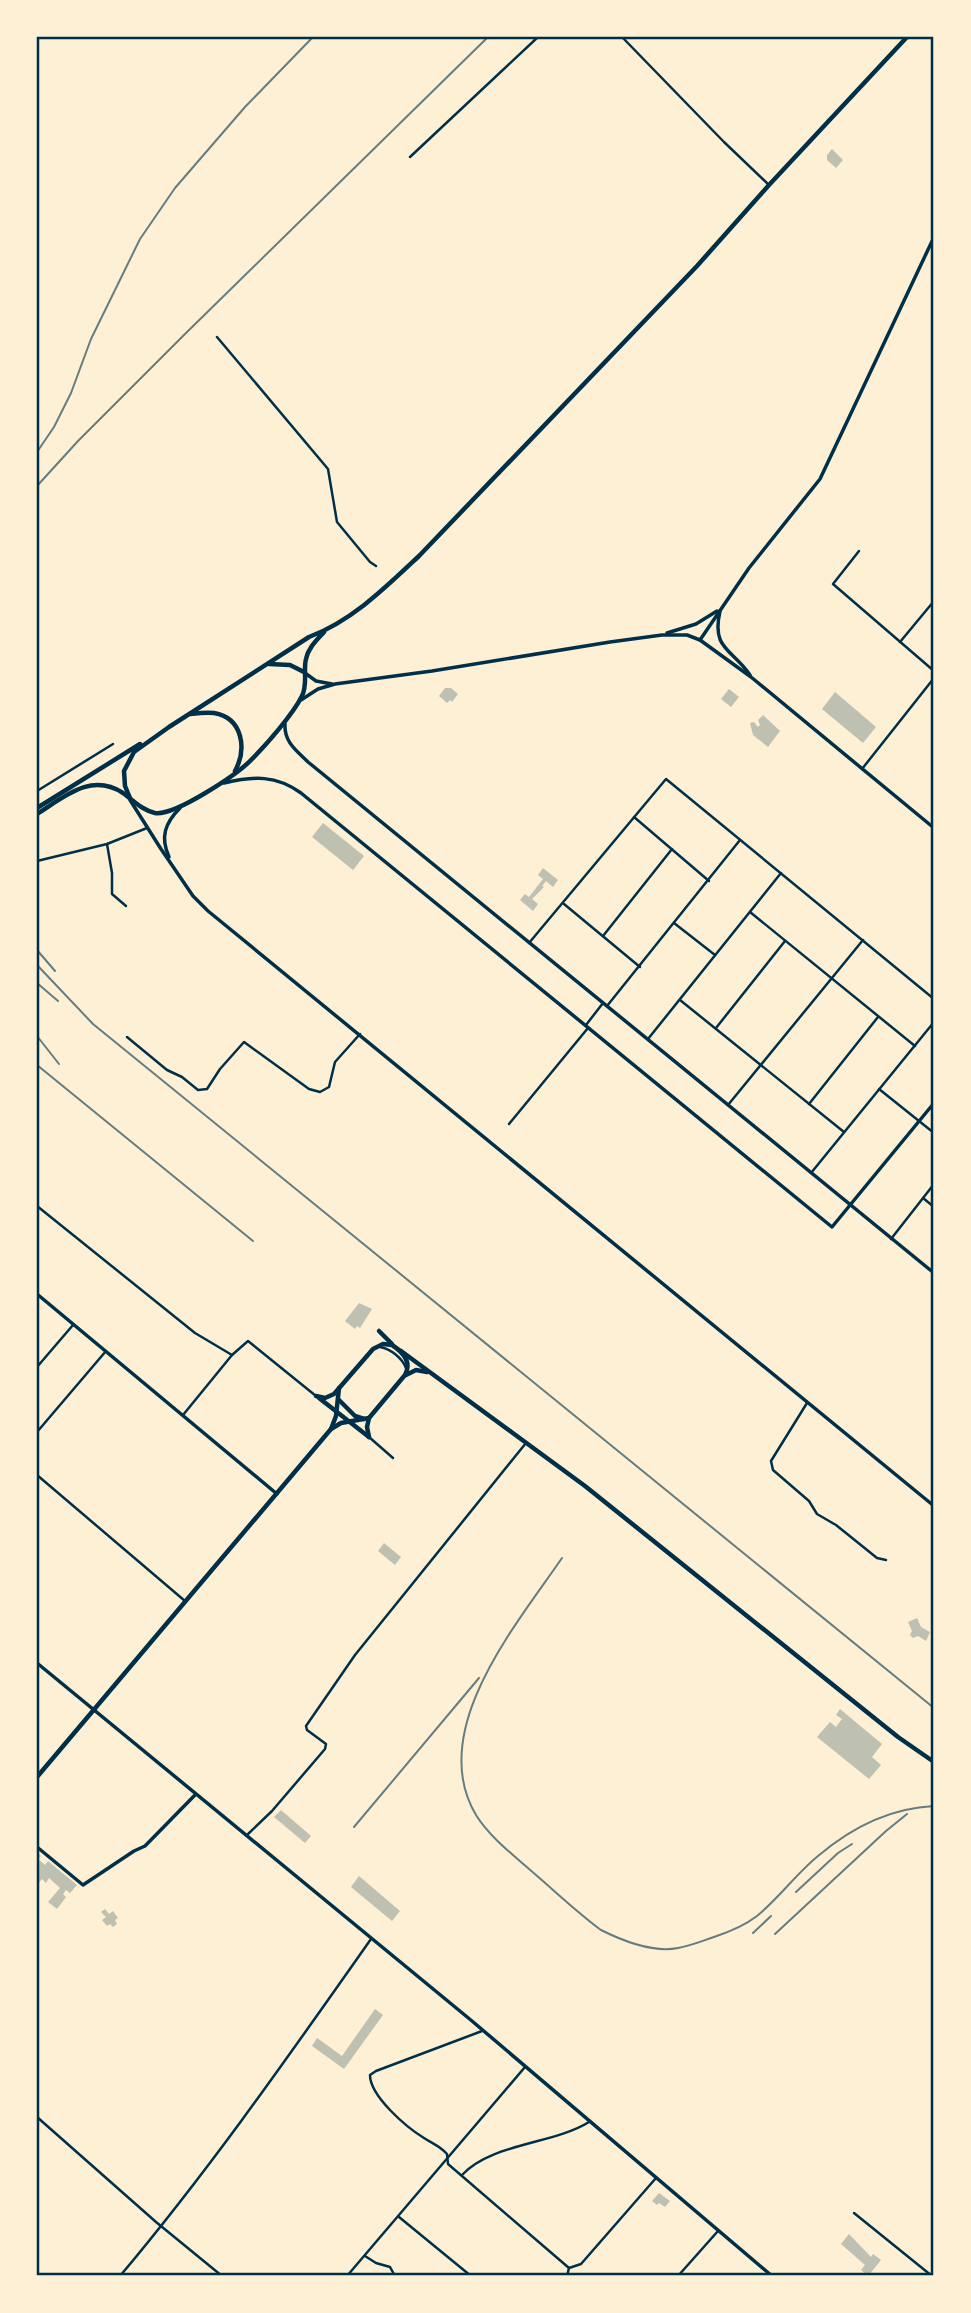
<svg xmlns="http://www.w3.org/2000/svg" width="971" height="2313" font-family="Roboto,sans-serif">
<style>
.building{fill:#bec0b2}
.lines{fill:none;stroke-linecap:round;stroke-linejoin:round}
.minor{stroke:#003049;stroke-width:2.5}
.tertiary{stroke:#003049;stroke-width:3.5}
.secondary{stroke:#003049;stroke-width:3.5}
.primary{stroke:#003049;stroke-width:4.5}
.rail{stroke:#657d81;stroke-width:2}
.neatline{fill:none;stroke:#003049;stroke-width:2.5}
</style>
<rect width="100%" height="100%" fill="#fdf0d5"/>
<g class="building">
<polygon points="832,149 843,160 836,168 827,160 827,155"/>
<polygon points="445,688 451,688 458,694 452,702 450,700 447,703 439,696"/>
<polygon points="729,689 739,697 731,707 721,699"/>
<polygon points="835,692 876,727 863,743 822,709"/>
<polygon points="763,715 780,731 768,747 753,735 750,723 754,722 758,727 760,725 758,720"/>
<polygon points="323,823 364,856 353,870 312,837"/>
<polygon points="543,868 558,880 553,887 546,881 542,886 544,887 532,899 538,904 533,911 520,900 525,894 529,897 543,879 538,875"/>
<polygon points="359,1303 372,1309 360,1328 357,1326 355,1329 345,1321"/>
<polygon points="384,1543 401,1557 395,1565 378,1551"/>
<polygon points="917,1618 921,1627 930,1632 926,1641 918,1636 913,1638 910,1635 912,1631 908,1622"/>
<polygon points="840,1709 882,1744 872,1757 881,1765 869,1779 817,1737 830,1722 836,1727 842,1719 836,1715"/>
<polygon points="281,1810 311,1836 305,1843 274,1817"/>
<polygon points="37,1852 41,1856 38,1859 45,1865 48,1861 77,1885 70,1893 66,1890 63,1894 66,1897 57,1909 48,1902 60,1888 49,1878 46,1883 42,1879 37,1885"/>
<polygon points="359,1876 400,1911 392,1921 351,1887"/>
<polygon points="105,1909 109,1914 113,1911 118,1918 115,1920 117,1924 113,1927 110,1924 107,1926 102,1920 106,1917 101,1912"/>
<polygon points="375,2009 383,2015 344,2069 312,2046 317,2038 342,2056"/>
<polygon points="659,2193 670,2201 665,2207 659,2203 657,2205 652,2201"/>
<polygon points="849,2234 871,2257 873,2254 881,2260 868,2276 861,2270 865,2265 841,2244"/>
</g>
<g class="lines">
<g class="minor">
<polyline points="622,37 724,142 769,185"/>
<polyline points="410,157 538,37"/>
<polyline points="217,337 328,469 337,522 370,562 376,566"/>
<polyline points="859,551 833,584 934,671"/>
<polyline points="900,642 934,601"/>
<polyline points="862,769 934,678"/>
<polyline points="37,791 113,744"/>
<polyline points="634,817 709,881"/>
<polyline points="107,844 112,873 112,894 126,906"/>
<polyline points="37,861 107,844 147,828"/>
<polyline points="564,904 640,967"/>
<polyline points="750,912 915,1046"/>
<polyline points="674,923 715,955"/>
<polyline points="603,936 672,849"/>
<polyline points="529,943 666,779 934,999"/>
<polyline points="680,1000 844,1132"/>
<polyline points="607,1006 740,840"/>
<polyline points="586,1025 603,1003"/>
<polyline points="716,1028 785,941"/>
<polyline points="127,1037 167,1070 182,1077 198,1090 207,1089 220,1069 244,1042 309,1089 320,1092 329,1087 335,1062 360,1034"/>
<polyline points="648,1039 781,873"/>
<polyline points="879,1089 934,1133"/>
<polyline points="809,1104 878,1017"/>
<polyline points="728,1105 863,940"/>
<polyline points="509,1124 588,1028"/>
<polyline points="811,1173 934,1022"/>
<polyline points="923,1198 934,1207"/>
<polyline points="37,1206 195,1333 232,1355"/>
<polyline points="891,1239 934,1184"/>
<path d="M380,1347c11,2 22,11 26,21"/>
<polyline points="37,1367 73,1325"/>
<polyline points="807,1403 771,1461 773,1470 809,1501 817,1514 836,1525 877,1558 886,1560"/>
<polyline points="183,1415 232,1355 248,1341 316,1396"/>
<polyline points="37,1432 106,1351"/>
<polyline points="369,1437 393,1458"/>
<polyline points="37,1475 185,1601"/>
<polyline points="247,1835 272,1811 325,1749 326,1744 307,1730 306,1726 355,1655 526,1443"/>
<path d="M482,2031l-106,40 -6,4c0,21 36,52 54,63 9,6 16,8 23,16l1,10 121,104"/>
<polyline points="37,2117 156,2222 222,2276"/>
<path d="M462,2175c30,-32 92,-31 127,-53"/>
<polyline points="854,2213 932,2276"/>
<polyline points="399,2217 471,2276"/>
<polyline points="365,2256 376,2263 390,2267 395,2276"/>
<path d="M120,2276c90,-107 170,-222 251,-337"/>
<polyline points="347,2276 525,2067"/>
<polyline points="567,2276 569,2268 581,2264 656,2178"/>
<polyline points="678,2276 718,2231"/>
</g>
<g class="tertiary">
<path d="M720,611c-9,39 13,38 30,64"/>
<polyline points="667,633 696,624 717,611"/>
<polyline points="700,640 749,568 820,479 934,237"/>
<polyline points="305,673 316,681 332,684"/>
<polyline points="301,700 318,689 335,684 432,671 610,642 662,635 687,635 700,640 751,677 934,828"/>
<path d="M285,724c-1,18 11,26 23,38l626,511"/>
<path d="M224,783c30,-7 52,-8 77,10l531,434 102,-124"/>
<polyline points="37,1294 277,1494"/>
<polyline points="37,1663 472,2021 772,2276"/>
<polyline points="37,1847 83,1885 134,1851 145,1846 195,1795"/>
</g>
<g class="secondary">
<polyline points="130,800 161,849 193,896 208,911 934,1506"/>
<path d="M169,857c-9,-20 -4,-34 11,-49"/>
</g>
<g class="primary">
<polyline points="269,664 290,665 304,672"/>
<path d="M191,714c8,-1 15,-2 23,-1 29,5 33,36 21,58"/>
<path d="M130,798l-5,-12 -1,-15 10,-19 35,-25 140,-90c43,-16 77,-50 110,-81l278,-290 72,-81 138,-148"/>
<polyline points="37,808 140,744"/>
<path d="M37,814c27,-17 54,-42 86,-21 11,8 19,17 32,20 20,3 83,-39 97,-54 15,-15 41,-45 50,-63 6,-12 1,-25 4,-37 2,-11 11,-19 18,-27"/>
<polyline points="379,1331 392,1344"/>
<polyline points="401,1351 585,1486 898,1737 934,1762"/>
<polyline points="406,1375 416,1370 427,1372"/>
<path d="M316,1396l9,2 9,-4 39,-45 10,-5 9,1c11,7 20,17 13,30l-36,43 -28,5 -10,6"/>
<polyline points="319,1398 369,1437"/>
<polyline points="339,1400 355,1416 364,1419"/>
<polyline points="369,1437 367,1427 369,1418"/>
<polyline points="37,1777 331,1429 336,1416 339,1388"/>
</g>
<g class="rail">
<polyline points="37,452 54,427 71,393 91,339 140,239 175,188 245,107 313,37"/>
<polyline points="37,486 78,441 186,333 488,37"/>
<polyline points="37,950 55,971"/>
<polyline points="37,965 93,1024 934,1708"/>
<polyline points="37,983 58,1001"/>
<polyline points="37,1036 59,1064"/>
<polyline points="37,1065 253,1241"/>
<path d="M562,1558c-46,67 -136,173 -86,257 15,24 40,42 60,60 22,19 42,38 65,55 22,11 52,23 77,18 12,-2 24,-7 36,-11 15,-5 30,-11 43,-21 22,-18 39,-42 61,-60 33,-28 73,-48 116,-50"/>
<polyline points="354,1827 479,1678"/>
<polyline points="796,1892 838,1853 852,1844"/>
<polyline points="753,1933 771,1916"/>
<polyline points="775,1934 886,1831 907,1814"/>
</g>
</g>
<rect width="971" height="2313" fill="none" stroke="#fdf0d5" stroke-width="77"/>
<rect x="38" y="38" width="894" height="2236" class="neatline"/>
</svg>
